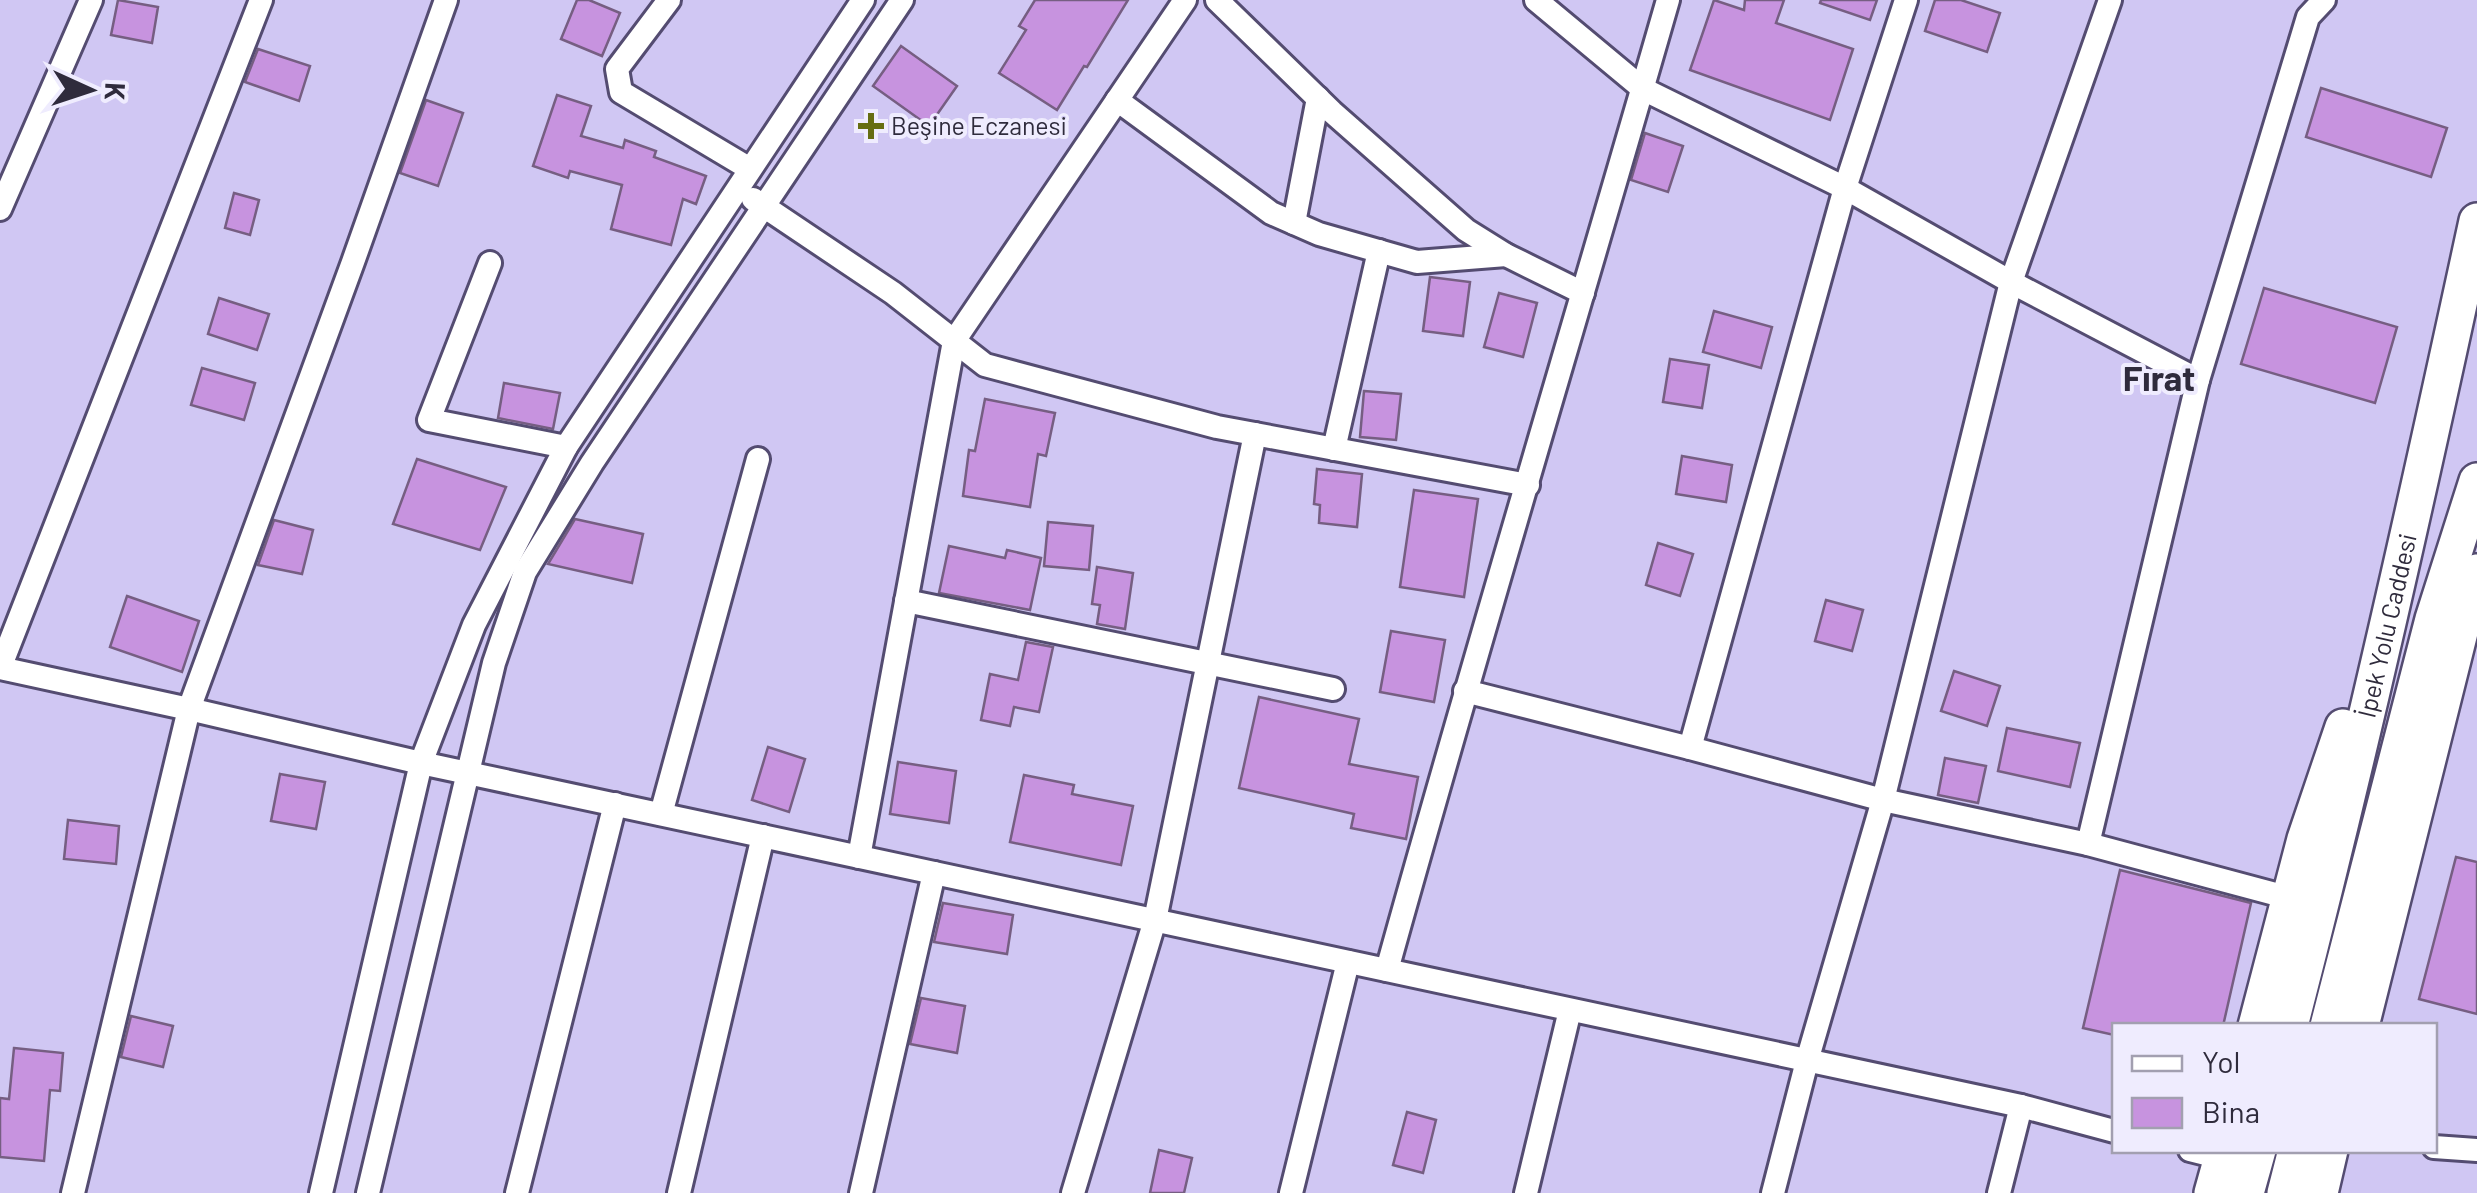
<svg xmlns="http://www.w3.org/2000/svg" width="2477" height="1193" font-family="Barlow,sans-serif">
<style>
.building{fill:#c793df;stroke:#765e82;stroke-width:2.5}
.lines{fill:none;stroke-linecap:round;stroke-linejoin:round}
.minor-casing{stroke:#544c71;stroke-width:28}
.highway-casing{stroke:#544c71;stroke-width:40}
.minor{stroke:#fff;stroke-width:22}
.highway{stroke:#fff;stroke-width:35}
.poi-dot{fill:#666d12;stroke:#efecfe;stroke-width:4}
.labels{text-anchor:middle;stroke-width:8;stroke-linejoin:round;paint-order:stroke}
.poi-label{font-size:25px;fill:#2f2b3c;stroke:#efecfe;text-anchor:start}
.street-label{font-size:25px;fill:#2f2b3c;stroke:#efecfe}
.district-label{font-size:35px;font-weight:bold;fill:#2f2b3c;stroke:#efecfe}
</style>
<rect width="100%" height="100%" fill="#d0c7f3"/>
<g class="building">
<polygon points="118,0 158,7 152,43 111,35"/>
<polygon points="577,0 589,0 620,13 602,56 561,39"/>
<polygon points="1035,0 1128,0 1087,67 1084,66 1057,110 999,73 1026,30 1019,26"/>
<polygon points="1714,0 1744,10 1745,0 1784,0 1776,23 1853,49 1830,120 1690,70"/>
<polygon points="1821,0 1877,0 1870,20 1820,3"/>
<polygon points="1935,0 1961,0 2000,13 1987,52 1925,31"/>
<polygon points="901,46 957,86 929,126 873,86"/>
<polygon points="258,49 310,66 299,101 245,82"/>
<polygon points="2321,88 2447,128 2431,177 2306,137"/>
<polygon points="557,95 591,106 581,136 623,148 625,140 656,151 654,157 706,176 696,204 683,199 671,245 611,229 622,185 570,171 568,178 533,166"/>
<polygon points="426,100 463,113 438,186 400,173"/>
<polygon points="1645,133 1683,146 1668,192 1631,180"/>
<polygon points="234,193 259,200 250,235 225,228"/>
<polygon points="1430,277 1470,282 1463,336 1423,331"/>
<polygon points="2264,288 2397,327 2375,403 2241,364"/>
<polygon points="1499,293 1537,303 1523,357 1484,347"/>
<polygon points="219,298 269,314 257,350 208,334"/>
<polygon points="1714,311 1772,327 1761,368 1703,352"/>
<polygon points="1670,359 1709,365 1702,408 1663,402"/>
<polygon points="202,368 255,383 244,420 191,405"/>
<polygon points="504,383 560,393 553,429 498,418"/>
<polygon points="1364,391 1401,394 1396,440 1360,437"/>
<polygon points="985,399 1055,413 1046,456 1038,454 1030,507 963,496 969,450 975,451"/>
<polygon points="1682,456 1732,465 1726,502 1676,494"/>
<polygon points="417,459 506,487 480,550 393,524"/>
<polygon points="1317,469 1362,474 1357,527 1319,523 1320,505 1314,504"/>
<polygon points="1414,490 1478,499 1464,597 1400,587"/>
<polygon points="575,519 643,534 632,583 548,564"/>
<polygon points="274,520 313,530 302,574 258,565"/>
<polygon points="1048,522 1093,526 1089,570 1044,566"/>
<polygon points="1658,543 1693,554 1680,596 1646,585"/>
<polygon points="949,546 1005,558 1007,550 1041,558 1030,610 939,593"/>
<polygon points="1097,567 1133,573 1125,629 1097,624 1100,605 1092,604"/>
<polygon points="127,596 199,621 182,672 110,647"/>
<polygon points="1826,600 1863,610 1852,651 1815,641"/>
<polygon points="1391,631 1445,640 1434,702 1380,692"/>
<polygon points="1026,642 1053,647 1039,712 1014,707 1010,726 981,720 990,674 1018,680"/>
<polygon points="1954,671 2000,686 1987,726 1941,711"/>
<polygon points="1259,697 1359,719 1349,764 1418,777 1406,839 1351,828 1354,814 1239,788"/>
<polygon points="2007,728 2080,743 2070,787 1998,771"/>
<polygon points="768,747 805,759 789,812 752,800"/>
<polygon points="1945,758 1986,766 1978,803 1938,795"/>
<polygon points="898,762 956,771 949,823 890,814"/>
<polygon points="280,774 325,782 316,829 271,821"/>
<polygon points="1024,775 1074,785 1072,794 1133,806 1121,865 1010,842"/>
<polygon points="68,820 119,826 116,864 64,859"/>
<polygon points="2456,857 2477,862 2477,1014 2419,999"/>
<polygon points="2120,870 2251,903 2223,1026 2114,1026 2114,1035 2083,1028"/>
<polygon points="943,903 1013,915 1007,954 934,942"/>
<polygon points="921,998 965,1006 957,1053 910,1044"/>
<polygon points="131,1016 173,1026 163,1067 121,1057"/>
<polygon points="14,1048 63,1053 60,1091 50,1090 44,1161 0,1157 0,1098 9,1099"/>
<polygon points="1407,1112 1436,1120 1423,1173 1393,1165"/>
<polygon points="1159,1150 1192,1158 1184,1193 1150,1193"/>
</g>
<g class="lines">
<defs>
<g id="minor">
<polyline points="669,0 617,69 621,92 750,169"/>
<polyline points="1217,0 1332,112 1466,230 1506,255 1583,293"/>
<polyline points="1536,0 1643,89 1845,188 2011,282 2198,380"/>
<polyline points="1117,100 1271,213 1319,234 1417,262 1506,255"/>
<polyline points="753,199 893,293 985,365 1217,427 1528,485"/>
<polyline points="0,209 91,0"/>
<polyline points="1294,223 1318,98"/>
<polyline points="490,263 429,420 566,447"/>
<polyline points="1334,449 1379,251"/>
<polyline points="906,601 1333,689"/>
<polyline points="0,668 189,709 421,763 2021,1106 2114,1131"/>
<polyline points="0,668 261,0"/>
<polyline points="1465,691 1690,748 1883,800 2088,844 2290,898"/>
<polyline points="1690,748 1845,188 1906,0"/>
<polyline points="661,814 758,459"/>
<polyline points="2088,844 2198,380 2308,17 2324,0"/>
<polyline points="859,857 954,341 1185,0"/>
<path d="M1387,970c90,-324 188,-647 281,-970"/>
<polyline points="2434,1147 2477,1150"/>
<polyline points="2190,1150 2206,1154"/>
<polyline points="73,1193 189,709 353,262 446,0"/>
<polyline points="321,1193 421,763 474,625 566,447 863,0"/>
<polyline points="368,1193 494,663 525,572 592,463 902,0"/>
<polyline points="517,1193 615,804"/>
<polyline points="679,1193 763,836"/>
<polyline points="861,1193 934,873"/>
<polyline points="1073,1193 1155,920 1255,434"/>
<polyline points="1291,1193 1348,962"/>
<polyline points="1526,1193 1570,1010"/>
<polyline points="1773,1193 1807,1061 1883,800 2011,282 2110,0"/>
<polyline points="1999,1193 2021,1106"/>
</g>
<g id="highway">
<polyline points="2256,1026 2305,839 2343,727"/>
<path id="s1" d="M2290,1026c69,-267 129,-536 187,-805"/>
<polyline points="2328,1026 2433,619 2477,481"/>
<polyline points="2361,1026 2465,612 2477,572"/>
<polyline points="2212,1193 2224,1150"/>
<polyline points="2246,1193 2258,1150"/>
<polyline points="2285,1193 2296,1150"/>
<polyline points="2320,1193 2330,1150"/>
</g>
</defs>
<use href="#minor" class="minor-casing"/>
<use href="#highway" class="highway-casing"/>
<use href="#minor" class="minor"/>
<use href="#highway" class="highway"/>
</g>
<path class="poi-dot" d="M866 111h10v10h10v10h-10v10h-10v-10h-10v-10h10z"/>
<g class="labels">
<g class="poi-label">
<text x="891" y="135">Beşine Eczanesi</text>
</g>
<g class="street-label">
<text dy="9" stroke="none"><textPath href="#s1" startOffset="412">İpek Yolu Caddesi</textPath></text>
</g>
<g class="district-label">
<text x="2159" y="391">Fırat</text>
</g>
</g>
<rect x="2112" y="1023" width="325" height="130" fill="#efecfe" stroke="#a29fb0" stroke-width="2.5"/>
<rect x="2132" y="1056" width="50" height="15" fill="#ffffff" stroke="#a29fb0" stroke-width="2.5"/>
<text x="2202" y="1073" font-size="30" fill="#2f2b3c">Yol</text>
<rect x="2132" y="1098" width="50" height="30" fill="#c793df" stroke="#a29fb0" stroke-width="2.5"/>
<text x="2202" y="1123" font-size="30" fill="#2f2b3c">Bina</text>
<g transform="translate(90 90) rotate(93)" stroke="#efecfe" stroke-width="8" paint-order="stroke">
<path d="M0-8L18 38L0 25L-18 38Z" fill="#2f2b3c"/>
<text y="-15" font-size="28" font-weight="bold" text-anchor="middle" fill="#2f2b3c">K</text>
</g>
</svg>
